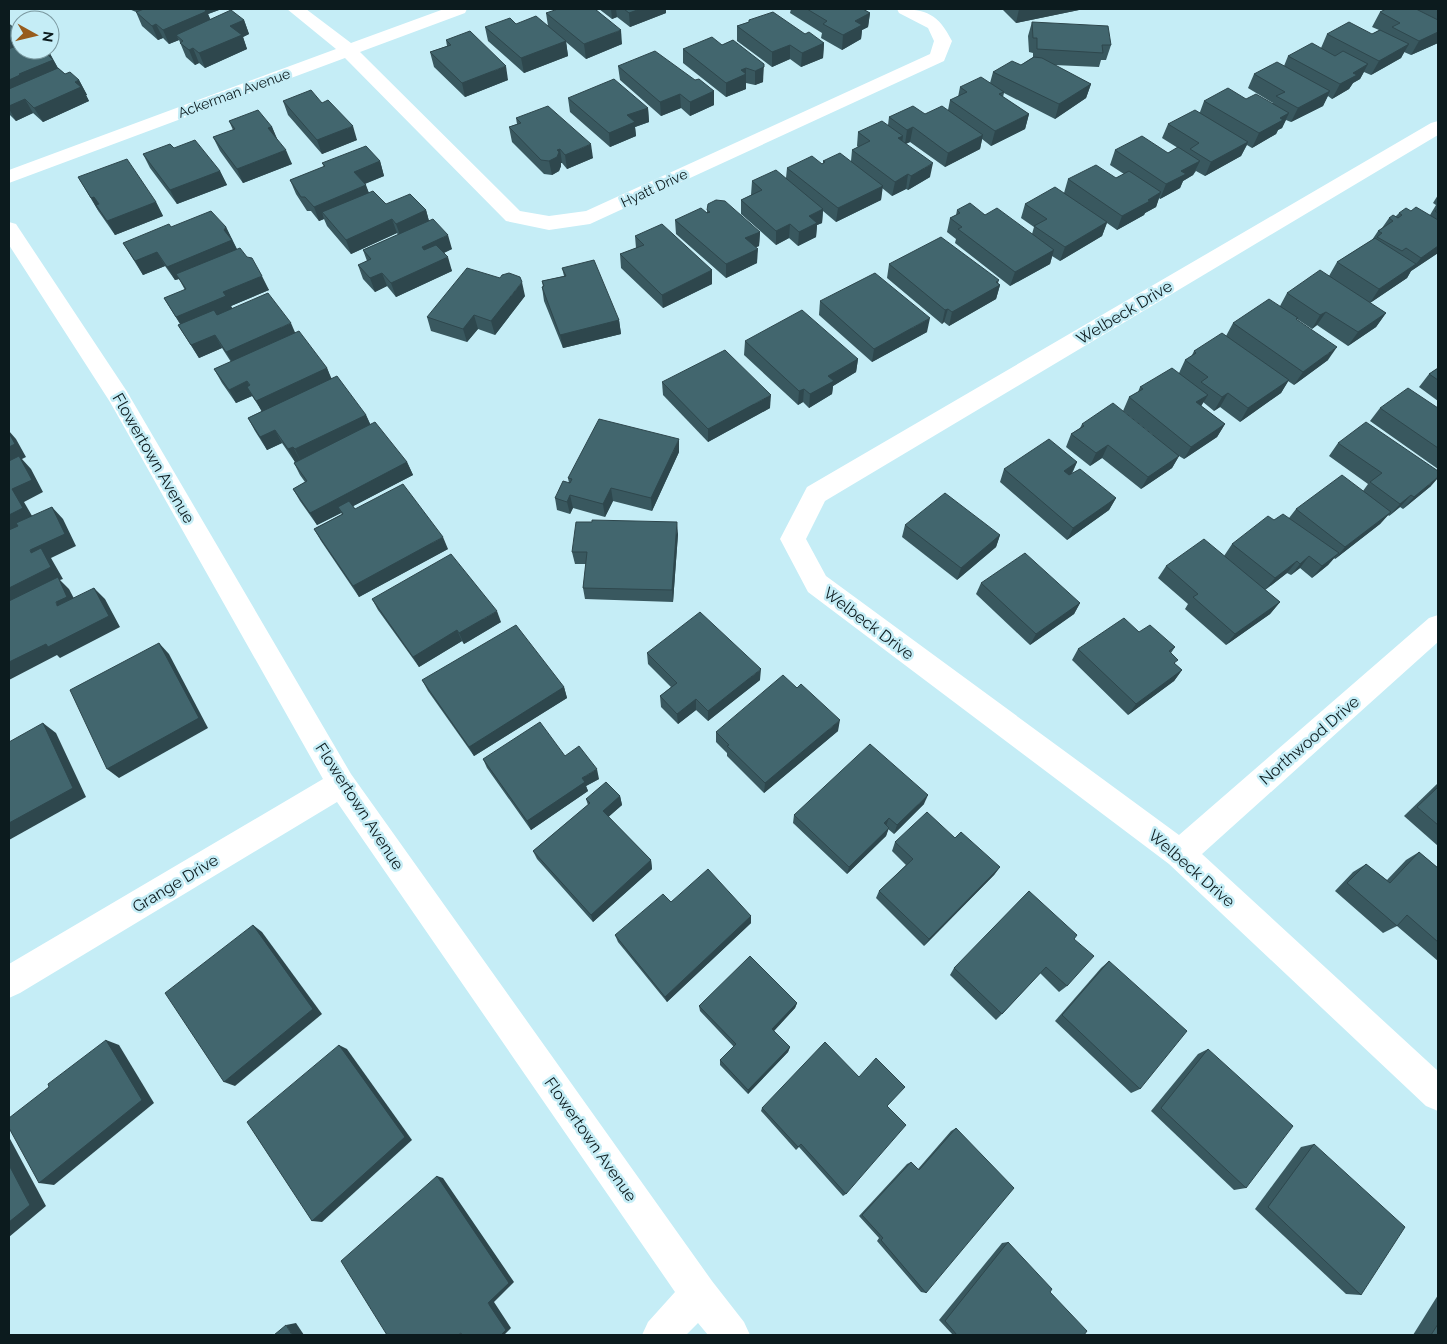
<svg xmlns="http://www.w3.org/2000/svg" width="1447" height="1344" font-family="Raleway,sans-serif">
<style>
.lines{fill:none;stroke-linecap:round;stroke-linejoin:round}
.minor{fill:#fff;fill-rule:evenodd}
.wall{fill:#39585f}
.shaded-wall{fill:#2e474d}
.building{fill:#42666e;stroke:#2e474d}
.labels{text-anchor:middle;stroke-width:5;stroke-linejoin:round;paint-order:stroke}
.far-street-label{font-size:14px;fill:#0c1b1e;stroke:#c5edf6}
.street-label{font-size:16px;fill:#0c1b1e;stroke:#c5edf6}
</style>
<rect width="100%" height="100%" fill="#c5edf6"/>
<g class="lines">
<g class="minor">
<path d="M287,9h19l45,34 93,-34h23l-2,4 -105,39 160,159 29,5 37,-5 344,-157 4,-13 -6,-13 -29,-15 -2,-4c30,0 41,5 55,32l-8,20 -354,163 -41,6 -43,-9 -161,-163 -336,125v-13l327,-121z"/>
<polygon points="1438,121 1438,135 825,501 806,539 826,576 1179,835 1429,618 1438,615 1438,642 1202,854 1438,1071 1438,1111 1426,1106 1169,864 808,592 780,539 807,487 1431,123"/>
<polygon points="9,222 16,224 126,390 351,774 712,1281 744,1322 750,1335 708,1335 698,1323 686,1335 642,1335 648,1322 675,1292 337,802 20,993 9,998 9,964 323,779 110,402 9,245"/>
</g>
</g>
<g class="wall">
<polygon points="129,9 218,9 219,10 208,14 210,19 244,20 249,34 243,37 247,49 205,68 199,63 195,65 186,57 179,40 169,44 163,38 158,40 142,26 136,12"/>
<polygon points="597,9 597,11 622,44 586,59 566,42 568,56 524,73 488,41 485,27 516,24 548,26 546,13"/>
<polygon points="599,9 666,9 666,13 630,27 617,17 612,19"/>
<polygon points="791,9 863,9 870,13 868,27 862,30 861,39 842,50 821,38 822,33 790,13"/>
<polygon points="1004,9 1079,9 1079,10 1016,23 1003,10"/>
<polygon points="1386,9 1438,9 1438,43 1411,55 1404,52 1401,58 1371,75 1364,72 1360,79 1353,83 1349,89 1332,99 1328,96 1323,106 1291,122 1286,120 1282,128 1278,130 1276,134 1252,148 1247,145 1241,156 1205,176 1196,171 1193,175 1183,181 1180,188 1160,199 1159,198 1156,207 1145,213 1144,215 1117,230 1107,223 1102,236 1060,261 1052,256 1050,264 1010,286 955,243 956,239 947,232 950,218 956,215 957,210 985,215 1032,234 1034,227 1021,218 1025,204 1064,193 1068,179 1116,178 1124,174 1110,165 1115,150 1168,153 1178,148 1162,138 1168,124 1200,112 1204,101 1246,99 1273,104 1273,103 1248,88 1254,74 1284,66 1288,56 1321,48 1327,34 1372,34 1379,30 1372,27 1380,12"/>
<polygon points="749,20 805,34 824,43 823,58 801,67 790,59 772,67 737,41 737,26 749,22"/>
<polygon points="1032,22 1111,45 1106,60 1101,60 1099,67 1054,65 1091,84 1086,98 1055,119 1004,93 1003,97 1029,114 1025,129 991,146 982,139 980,149 945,167 910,142 906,144 930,177 908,190 906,189 892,196 882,188 881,200 836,222 823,211 822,223 817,225 816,237 798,246 789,238 776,245 741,214 741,200 751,195 752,181 786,178 787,168 822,164 823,163 823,161 851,161 852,150 858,147 857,146 858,132 888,125 889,117 925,114 948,110 950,100 958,97 960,87 990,83 993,72 1021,65 1033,57 1033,53 1029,52 1028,36"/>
<polygon points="9,24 20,50 48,50 58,68 65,74 79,80 87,95 86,95 89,101 43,122 33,113 16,121 9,114"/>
<polygon points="446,40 508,80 465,97 434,67 430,52 447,46"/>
<polygon points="733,40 763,82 755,85 746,83 746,89 726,97 683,63 683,49 722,45"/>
<polygon points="618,66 695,80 714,91 714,105 690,116 681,108 661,116 620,80"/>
<polygon points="568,98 648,108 649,122 635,127 636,136 610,147 570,112"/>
<polygon points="283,101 322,103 357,140 322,154 288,115"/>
<polygon points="516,118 593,158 567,169 562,163 561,163 561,166 559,171 552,175 544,174 512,142 509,127 517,124"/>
<polygon points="229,121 272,127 277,139 292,164 243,183 220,151 213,137 233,130"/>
<polygon points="174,148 220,171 227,185 177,204 150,168 143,154"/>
<polygon points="380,161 384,176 365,184 369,193 386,204 426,210 429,221 452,249 444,253 452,271 396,297 387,286 375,292 363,279 358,265 367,261 363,250 398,235 397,233 351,254 327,226 324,219 319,221 311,211 307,211 296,194 290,180 324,167 322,163"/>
<polygon points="78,177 156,202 163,216 115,235 99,212"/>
<polygon points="1438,195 1438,253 1411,271 1407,278 1370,303 1386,313 1376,327 1348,346 1317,325 1312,329 1297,319 1297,320 1328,360 1294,385 1288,381 1281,393 1240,422 1220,407 1214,411 1203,402 1201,406 1225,424 1217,437 1184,459 1179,456 1172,468 1141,489 1102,458 1090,466 1066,447 1071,434 1080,428 1082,424 1153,435 1123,411 1129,397 1138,392 1140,387 1179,373 1185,360 1191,357 1194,351 1226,336 1233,323 1280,306 1287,293 1329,276 1337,262 1372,240 1378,231 1382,228 1389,218 1396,216 1399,213 1411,211 1430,215 1436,205 1433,203"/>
<polygon points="707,210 760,232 759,246 756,247 757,263 726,278 676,234 675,220 707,213"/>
<polygon points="171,227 226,227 237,249 269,290 231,306 232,308 295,333 327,368 331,379 366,415 370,424 407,462 413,475 353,506 355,509 448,549 359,597 321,541 314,529 342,514 341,513 317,525 300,501 293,489 305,482 300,475 294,463 295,462 282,443 267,450 255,431 248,418 262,411 252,396 236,403 222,383 214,369 231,362 222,348 199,358 178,325 180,324 164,298 185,290 179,279 175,280 165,266 143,275 123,243"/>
<polygon points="635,236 712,270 712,284 663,308 621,268 620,254 636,248"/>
<polygon points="889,264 998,283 1000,285 996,299 949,326 944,322 942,324 887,278"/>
<polygon points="562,268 619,320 621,334 563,348 544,301 542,287 543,287 542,281 564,276"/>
<polygon points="525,296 495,335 478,329 467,342 431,331 427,317"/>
<polygon points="820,301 927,332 872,362 819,315"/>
<polygon points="745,341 858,359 856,372 833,386 832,394 809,408 803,402 798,405 744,355"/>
<polygon points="1438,368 1438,401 1419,387 1429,374"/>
<polygon points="662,382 770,408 708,442 663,395"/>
<polygon points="1380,408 1438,408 1438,469 1370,421"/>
<polygon points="1338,443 1431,486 1403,509 1400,507 1389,516 1388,515 1380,524 1335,559 1334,558 1328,565 1312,578 1300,568 1291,575 1287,573 1265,590 1280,602 1270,614 1226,645 1185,609 1188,604 1158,578 1166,566 1224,556 1232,544 1274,520 1289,518 1296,509 1363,491 1368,484 1329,456"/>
<polygon points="679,452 652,511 613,501 605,517 573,508 570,514 557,510 555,498 569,483 568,478"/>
<polygon points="1077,462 1072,474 1116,498 1109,510 1067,540 1000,482 1004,469"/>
<polygon points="905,525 1000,535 996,547 957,580 902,537"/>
<polygon points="678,534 673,602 585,599 583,588 586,564 575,564 572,552"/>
<polygon points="981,583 1080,603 1074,614 1030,645 976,594"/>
<polygon points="372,599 501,622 464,644 462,641 419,667 378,610"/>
<polygon points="1139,632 1175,647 1171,653 1175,664 1182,670 1174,681 1128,715 1072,660 1078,649"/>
<polygon points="647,653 760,680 708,721 696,710 678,724 661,707 660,696 671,687 648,664"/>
<polygon points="422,680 564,687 567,698 474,756 428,691"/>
<polygon points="838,731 764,793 727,756 727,753 716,742 716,732"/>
<polygon points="483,759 599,779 586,786 588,791 531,830 487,768"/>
<polygon points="1438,783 1438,846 1404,816"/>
<polygon points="620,796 622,805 608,817 651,860 652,869 593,922 537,859 533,851 588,805 586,799"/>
<polygon points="924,804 894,834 888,829 886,836 847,874 793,823 794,815"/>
<polygon points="955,838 1000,867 994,875 924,946 876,898 879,891 906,865 892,851 895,842"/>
<polygon points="1419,852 1438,868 1438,961 1397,926 1383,933 1335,891 1353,872 1366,864 1387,880 1406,860"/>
<polygon points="671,902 751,916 751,923 667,1002 618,942 615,935"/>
<polygon points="1074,939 1067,986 1059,992 1040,973 1002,1014 996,1020 950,975 954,968"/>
<polygon points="1109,961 1140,1089 1131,1093 1055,1021 1101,968"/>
<polygon points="797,1003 795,1008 774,1031 790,1047 788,1052 748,1094 720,1065 720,1060 734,1047 700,1011 699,1006"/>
<polygon points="1208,1049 1246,1188 1234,1190 1151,1111 1198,1054"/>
<polygon points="887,1106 846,1194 843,1196 799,1147 796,1150 761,1111 762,1108"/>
<polygon points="956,1128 926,1293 921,1292 877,1241 879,1238 859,1216 907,1164 911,1162 918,1169 951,1131"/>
<polygon points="1314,1144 1361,1295 1346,1294 1255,1209 1301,1147"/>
<polygon points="1008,1242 1050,1292 1084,1335 953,1335 939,1320 1002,1243"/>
<polygon points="1438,1295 1438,1335 1413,1335"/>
</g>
<g class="shaded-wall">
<polygon points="194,9 218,9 219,10 208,14 212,23 176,35 179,40 169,44 163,30"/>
<polygon points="611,9 616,9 617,17 612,19"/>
<polygon points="640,9 666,9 666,13 630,27 629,13"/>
<polygon points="1019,9 1079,9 1079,10 1016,23"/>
<polygon points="870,13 868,27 862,30 861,39 842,50 843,35 855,21"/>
<polygon points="244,20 249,34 243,37 247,49 205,68 199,53 230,26"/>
<polygon points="156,24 163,38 158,40 152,26"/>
<polygon points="14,28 20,39 20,50 9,59 9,41 12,31"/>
<polygon points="621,30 622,44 586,59 584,44"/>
<polygon points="1438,32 1438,43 1411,55 1419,41"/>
<polygon points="566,41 568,56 524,73 521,58"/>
<polygon points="824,43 823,58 801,67 802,53"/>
<polygon points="1409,44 1401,58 1371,75 1379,61"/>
<polygon points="790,45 790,59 772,67 772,52"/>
<polygon points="193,48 199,63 195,65 189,50"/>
<polygon points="48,50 61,74 9,98 9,80 19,74 46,53"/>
<polygon points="764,64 763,82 755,85 755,71"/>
<polygon points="1368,64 1360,79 1353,83 1349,89 1332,99 1340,84 1353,73"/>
<polygon points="506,66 508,80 465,97 462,83"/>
<polygon points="746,68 746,89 726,97 726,83 741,70"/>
<polygon points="79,80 87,95 86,95 89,101 43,122 34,108"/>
<polygon points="1091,84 1086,98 1055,119 1059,104"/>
<polygon points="714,91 714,105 690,116 690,102"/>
<polygon points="1330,91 1323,106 1291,122 1298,108"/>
<polygon points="680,94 681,108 661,116 660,102"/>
<polygon points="25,99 33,113 16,121 9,109 9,106"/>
<polygon points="648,108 649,122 635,127 636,136 610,147 609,133 627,115"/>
<polygon points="1289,113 1282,128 1278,130 1276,134 1252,148 1259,133 1280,118"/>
<polygon points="1029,114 1025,129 991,146 995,131"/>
<polygon points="353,126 357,140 322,154 317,140"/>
<polygon points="272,127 278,141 268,128"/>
<polygon points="913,127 910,142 905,144 907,130"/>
<polygon points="983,135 980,149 945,167 948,153"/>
<polygon points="903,136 901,150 898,138"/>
<polygon points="1248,142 1241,156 1205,176 1211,162"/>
<polygon points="591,144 593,158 567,169 565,155"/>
<polygon points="560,149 562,163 561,163 561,166 559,171 552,175 549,161 557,150"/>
<polygon points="286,150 292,164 243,183 237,169"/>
<polygon points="380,161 384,176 359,186 354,172"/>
<polygon points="1200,161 1193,175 1183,181 1180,188 1160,199 1166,184 1181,171"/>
<polygon points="933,163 930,177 908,190 911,176"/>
<polygon points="220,171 227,185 177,204 170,190"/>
<polygon points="908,174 906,189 892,196 895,182"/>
<polygon points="366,185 371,199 322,212 324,219 319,221 314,207"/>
<polygon points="883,186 881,200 836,222 838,208"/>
<polygon points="1161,192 1156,207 1145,213 1144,215 1117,230 1122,216"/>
<polygon points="94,197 103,211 96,205 99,212 91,198"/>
<polygon points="156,202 163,216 115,235 107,221"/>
<polygon points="823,209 822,223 817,225 816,237 798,246 799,232 809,216"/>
<polygon points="426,210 430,225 401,238 396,224"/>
<polygon points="392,219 397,233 351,254 346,240"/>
<polygon points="1107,222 1102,236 1060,261 1065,247"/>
<polygon points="790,224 789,238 776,245 776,231"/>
<polygon points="226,227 239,254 176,274 179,279 175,280 167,267 224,230"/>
<polygon points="760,232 759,246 745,252 745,238"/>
<polygon points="448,235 452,249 426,261 422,247"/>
<polygon points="1438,246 1438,253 1411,271 1407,278 1370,303 1379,289 1416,264 1421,258"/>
<polygon points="758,249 757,263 726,278 726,264"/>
<polygon points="1054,250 1050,264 1010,286 1015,272"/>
<polygon points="157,252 165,266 143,275 135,261"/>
<polygon points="448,257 452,271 396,297 391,283"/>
<polygon points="712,270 712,284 663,308 662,295"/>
<polygon points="382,273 387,286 375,292 370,278"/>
<polygon points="262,276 269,290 231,306 233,310 184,330 176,317 223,292"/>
<polygon points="999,280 997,286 1000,285 996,299 949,326 952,312"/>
<polygon points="522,282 525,296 495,335 491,321"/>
<polygon points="948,309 944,322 942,324 945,310"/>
<polygon points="1326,312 1317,325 1312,329 1320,315"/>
<polygon points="1386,313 1376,327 1348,346 1358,332"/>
<polygon points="474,315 478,329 467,342 463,329"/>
<polygon points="930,318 927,332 872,362 874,349"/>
<polygon points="619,320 621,334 563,348 560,335"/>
<polygon points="291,323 297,337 234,365 226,352"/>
<polygon points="215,335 222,348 199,358 191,345"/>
<polygon points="1337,347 1328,360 1294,385 1303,372"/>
<polygon points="858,359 856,372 833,386 832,394 809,408 810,394 828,376"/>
<polygon points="327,368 333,382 263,414 256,401"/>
<polygon points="1289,380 1281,393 1240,422 1248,408"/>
<polygon points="247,381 254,395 247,387 252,396 236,403 229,390"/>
<polygon points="804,389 803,402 798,405 799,391"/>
<polygon points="1228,393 1220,407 1214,411 1222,397"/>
<polygon points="771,395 770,408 708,442 708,429"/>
<polygon points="1208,395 1200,408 1196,402"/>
<polygon points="366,415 372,428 301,462 295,449"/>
<polygon points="1225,424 1217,437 1184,459 1191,447"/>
<polygon points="275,430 282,443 267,450 260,437"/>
<polygon points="9,431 16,439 26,457 22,459 31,469 43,492 24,502 35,521 9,533 9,515 12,489 9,465"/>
<polygon points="679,439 679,452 652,511 651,498"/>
<polygon points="1108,445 1102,458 1090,466 1096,453"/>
<polygon points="293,447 300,460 295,462 288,449"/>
<polygon points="1179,456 1172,468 1141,489 1148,477"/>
<polygon points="407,462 413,475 342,512 338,507 341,513 317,525 310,513"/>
<polygon points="1077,462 1071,474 1058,483 1064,471"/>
<polygon points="1438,477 1438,478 1431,486 1403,509 1414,497"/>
<polygon points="611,488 613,501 605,517 603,504"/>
<polygon points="570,495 573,508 570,514 567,502"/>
<polygon points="1411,495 1400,507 1389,516 1400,504"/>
<polygon points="1116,498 1109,510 1067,540 1073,528"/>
<polygon points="52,507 63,519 76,546 51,558 63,579 60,580 69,589 79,608 57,606 56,602 9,606 9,588 31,553 30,550"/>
<polygon points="1391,512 1380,524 1335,559 1345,547"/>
<polygon points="677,522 678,534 673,602 672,590"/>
<polygon points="1000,535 996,547 957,580 961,568"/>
<polygon points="443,537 448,549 359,597 353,586"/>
<polygon points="1339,553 1328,565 1312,578 1322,566"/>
<polygon points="1309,556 1300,568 1291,575 1300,564"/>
<polygon points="1297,561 1287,573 1265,590 1275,578"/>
<polygon points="94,588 105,599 120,627 60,658 57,655 9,680 9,662"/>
<polygon points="1280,602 1270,614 1226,645 1235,634"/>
<polygon points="1080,603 1074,614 1030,645 1036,634"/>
<polygon points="497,611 501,622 464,644 459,633"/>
<polygon points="457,630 462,641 419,667 413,657"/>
<polygon points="159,643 169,654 208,728 119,778 107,769"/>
<polygon points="761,669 760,680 708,721 708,711"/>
<polygon points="1182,670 1174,681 1128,715 1136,704"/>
<polygon points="564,687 567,698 474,756 469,747"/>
<polygon points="696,699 696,710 678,724 677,714"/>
<polygon points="840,720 838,731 764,793 765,783"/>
<polygon points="43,723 56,733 86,797 9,840 9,823"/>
<polygon points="597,769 599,779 586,786 588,791 531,830 527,821 582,778"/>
<polygon points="928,795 924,804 894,834 897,825"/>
<polygon points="620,796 622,805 605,820 603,811"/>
<polygon points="889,818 886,826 884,823"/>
<polygon points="889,828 886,836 847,874 849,867"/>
<polygon points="651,860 652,869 593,922 591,915"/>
<polygon points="1000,867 994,875 924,946 929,939"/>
<polygon points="751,916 751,923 667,1002 665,997"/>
<polygon points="253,925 262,932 322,1014 235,1086 224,1082"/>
<polygon points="797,1003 795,1008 771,1034 772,1029"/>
<polygon points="106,1040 119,1045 154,1103 54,1185 39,1183"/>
<polygon points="339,1045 347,1049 412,1140 322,1222 312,1221"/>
<polygon points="790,1047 788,1052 748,1094 748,1090"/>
<polygon points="9,1137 46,1206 9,1237"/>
<polygon points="437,1176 443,1178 514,1282 494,1302 511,1328 504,1335 501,1335"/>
<polygon points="296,1323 304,1335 292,1335 286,1325"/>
</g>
<g class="building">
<polygon points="144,9 206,9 205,12 163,30 156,24 152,26 136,12"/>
<polygon points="558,9 595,9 621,30 584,44 546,13"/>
<polygon points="624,9 640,9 629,13"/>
<polygon points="807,9 863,9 870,13 855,21 862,25 843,35 823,24 827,21"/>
<polygon points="1386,9 1416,9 1438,20 1438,32 1419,41 1392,27 1400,23 1380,12"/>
<polygon points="231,10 244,20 230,26 242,35 199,53 193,48 189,50 180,43 183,41 176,35"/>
<polygon points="773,12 805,34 809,32 824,43 802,53 790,45 772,52 737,26 749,22 749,20"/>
<polygon points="536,16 566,41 521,58 485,27 510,18 516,24"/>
<polygon points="1032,22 1108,26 1111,45 1102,45 1103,53 1037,49 1037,38 1033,38"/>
<polygon points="1349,22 1372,34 1380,30 1409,44 1379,61 1327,34"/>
<polygon points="9,24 14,28 12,31 19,37 9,41"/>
<polygon points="470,31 506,66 462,83 430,52 451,45 446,40"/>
<polygon points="712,37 722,45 733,40 764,64 764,67 755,71 746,68 741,70 746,74 726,83 683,49"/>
<polygon points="1312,43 1335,56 1343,51 1368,64 1353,73 1357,75 1340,84 1288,56"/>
<polygon points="20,44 20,50 48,50 46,53 53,60 19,74 20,75 9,80 9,49"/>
<polygon points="655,51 695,80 699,79 714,91 690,102 680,94 660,102 618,66"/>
<polygon points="1034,57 1042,58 1091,84 1059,104 993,72 1012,61 1021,65"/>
<polygon points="1277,62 1330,91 1298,108 1276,96 1285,92 1254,74"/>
<polygon points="58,68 65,74 70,72 79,80 75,82 81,87 34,108 25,99 9,106 9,89"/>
<polygon points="981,77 1004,92 999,94 1029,114 995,131 950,100 967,92 960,87"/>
<polygon points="614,79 648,108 627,115 635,122 609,133 568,98"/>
<polygon points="1228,88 1246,99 1256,94 1289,113 1280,118 1283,120 1259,133 1204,101"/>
<polygon points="311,90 322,103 328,100 353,126 317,140 283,101"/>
<polygon points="548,106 591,144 565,155 560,149 557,150 559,152 557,157 549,161 541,160 509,127 521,123 516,118"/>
<polygon points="913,106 925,114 942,106 983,135 948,153 913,127 907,130 889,117"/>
<polygon points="258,110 272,127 268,128 286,150 237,169 213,137 235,129 229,121"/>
<polygon points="1195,110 1248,142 1211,162 1190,149 1199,143 1168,124"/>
<polygon points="882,121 903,136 898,138 933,163 911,176 908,174 895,182 852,150 870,141 858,132"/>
<polygon points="1142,136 1168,153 1178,147 1200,161 1181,171 1186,174 1166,184 1115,150"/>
<polygon points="195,140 220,171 170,190 143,154 170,144 174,148"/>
<polygon points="366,146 380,161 354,172 366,185 314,207 305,197 301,197 290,180 325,166 322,163"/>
<polygon points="840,153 883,186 838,208 787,168 812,156 822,164 825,162 823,161"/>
<polygon points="127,159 156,202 107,221 96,205 99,204 94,197 91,198 78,177"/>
<polygon points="1096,165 1116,178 1129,171 1161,192 1148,200 1150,201 1122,216 1068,179"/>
<polygon points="776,170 823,209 809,216 817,223 799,232 790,224 776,231 741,200 762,190 752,181"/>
<polygon points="1055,187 1107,222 1065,247 1034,226 1047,219 1025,204"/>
<polygon points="373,191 386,204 410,194 426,210 396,224 392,219 346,240 322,212"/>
<polygon points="716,200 725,201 760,232 745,238 758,249 726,264 675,220 701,208 707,213 710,212 707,210 708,204"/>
<polygon points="970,203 985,215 997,208 1054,250 1015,272 958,229 962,227 950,218 960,213 957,210"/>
<polygon points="1416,207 1438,220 1438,246 1421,258 1406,248 1402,251 1377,237 1382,233 1378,231 1393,221 1389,218 1393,215 1398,218 1402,215 1399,213 1406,208 1411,211"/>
<polygon points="1438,209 1438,213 1435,211"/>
<polygon points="211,211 226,227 224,230 232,240 167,267 157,252 135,261 123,243 169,224 171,227"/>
<polygon points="433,219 448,235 422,247 424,250 436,245 448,257 391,283 382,273 370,278 358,265 371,259 363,250"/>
<polygon points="662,224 712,270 662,295 620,254 644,245 635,236"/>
<polygon points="941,237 999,280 996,282 1000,285 952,312 948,309 945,310 889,264"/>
<polygon points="1375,238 1416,264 1379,289 1337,262"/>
<polygon points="240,248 247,257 252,258 262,276 223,292 226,296 176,317 164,298 186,289 176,274"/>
<polygon points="594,260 619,320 560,335 542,287 544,286 542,281 566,276 562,268"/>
<polygon points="467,268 500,278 502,275 509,273 520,277 522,282 491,321 474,315 463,329 427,317"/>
<polygon points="1320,270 1386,313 1358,332 1326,312 1320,315 1287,293"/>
<polygon points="875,273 930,318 874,349 820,301"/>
<polygon points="268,293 291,323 226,352 215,335 191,345 178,325 214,310 217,315"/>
<polygon points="1269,299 1298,318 1296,319 1337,347 1303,372 1233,323"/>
<polygon points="802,310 858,359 828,376 834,381 810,394 804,389 799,391 745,341"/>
<polygon points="299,331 327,368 256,401 247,387 250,385 247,381 229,390 214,369"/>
<polygon points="1222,333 1289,380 1248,408 1228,393 1222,397 1201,382 1208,377 1185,360 1196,353 1194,351"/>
<polygon points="725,350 771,395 708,429 662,382"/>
<polygon points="1172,368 1208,395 1196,402 1225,424 1191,447 1129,397 1143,389 1140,387"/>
<polygon points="1438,368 1438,380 1429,374"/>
<polygon points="337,376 366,415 295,449 293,447 288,449 275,430 260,437 248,418"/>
<polygon points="1408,388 1438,408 1438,448 1380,408"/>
<polygon points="1113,403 1179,456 1148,477 1108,445 1096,453 1071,434 1084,426 1082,424"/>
<polygon points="599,419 679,439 651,498 611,488 603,504 570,495 567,502 555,498 563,481 570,483 572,479 568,478"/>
<polygon points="375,422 407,462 310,513 293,489 307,481 294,463"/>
<polygon points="1366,422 1438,471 1438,477 1414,497 1411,495 1400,504 1370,482 1382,473 1338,443"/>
<polygon points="9,433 15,444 9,447"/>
<polygon points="1049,439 1077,462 1064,471 1069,475 1080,469 1116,498 1073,528 1004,469"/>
<polygon points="19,456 32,480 12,489 23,508 9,515 9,461"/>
<polygon points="1342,475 1391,512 1345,547 1296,509"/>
<polygon points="403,484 443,537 353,586 314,529 343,514 338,507 349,501 355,509"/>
<polygon points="945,493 1000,535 961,568 905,525"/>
<polygon points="52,507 65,534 30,550 31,553 41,548 51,567 9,588 9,530 18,526 16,523"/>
<polygon points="1283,514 1339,553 1322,566 1309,556 1300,564 1297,561 1275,578 1232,544 1268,516 1274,520"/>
<polygon points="592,520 677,522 672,590 583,588 587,552 572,552 576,522 592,522"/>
<polygon points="1204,539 1280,602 1235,634 1193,597 1198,594 1166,566"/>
<polygon points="1025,553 1080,603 1036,634 981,583"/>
<polygon points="451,554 497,611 459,633 457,630 413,657 372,599"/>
<polygon points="58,577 67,597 56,602 57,606 94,588 109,616 48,647 46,644 9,662 9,601"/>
<polygon points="700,612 761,669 708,711 696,699 677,714 660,696 677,683 647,653"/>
<polygon points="1124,618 1139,632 1150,625 1175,647 1169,651 1178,660 1174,663 1182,670 1136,704 1078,649"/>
<polygon points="516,625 564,687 469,747 422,680"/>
<polygon points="159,643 199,718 107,769 70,690"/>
<polygon points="783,675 797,688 801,684 840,720 765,783 727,746 729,745 716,732"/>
<polygon points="540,722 565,756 579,746 597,769 582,778 585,782 527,821 483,759"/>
<polygon points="43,723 73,788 9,823 9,742"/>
<polygon points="870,744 928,795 897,825 889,818 884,823 889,828 849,867 794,815"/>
<polygon points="606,782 620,796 603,811 651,860 591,915 533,851 590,803 586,799"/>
<polygon points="1438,787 1438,825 1417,807"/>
<polygon points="927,812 955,838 961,832 1000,867 929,939 879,891 913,859 895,842"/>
<polygon points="1419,852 1438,868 1438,942 1407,915 1397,926 1347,883 1366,864 1390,883"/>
<polygon points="708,869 751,916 665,997 615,935 663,894 671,902"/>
<polygon points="1029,891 1077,935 1074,939 1094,956 1067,986 1046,967 1002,1014 954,968"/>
<polygon points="253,925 313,1009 224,1082 165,993"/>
<polygon points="750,956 797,1003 772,1029 790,1047 748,1090 720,1060 736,1044 699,1006"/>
<polygon points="1109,961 1187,1031 1140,1089 1062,1015"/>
<polygon points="106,1040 142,1100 39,1183 9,1128 9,1118 49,1087 48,1084"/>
<polygon points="825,1042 859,1077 876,1058 905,1087 887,1106 906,1125 846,1194 801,1144 798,1147 762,1108"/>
<polygon points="339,1045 405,1137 312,1221 247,1122"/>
<polygon points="1208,1049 1293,1126 1246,1188 1161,1108"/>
<polygon points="956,1128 1014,1188 926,1293 881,1240 883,1238 862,1215 911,1162 919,1170"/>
<polygon points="1314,1144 1405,1227 1361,1295 1268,1207"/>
<polygon points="9,1165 30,1205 9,1222"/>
<polygon points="437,1176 509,1283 488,1303 506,1330 501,1335 462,1335 461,1333 458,1335 387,1335 341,1261"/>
<polygon points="1008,1242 1052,1289 1050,1292 1087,1331 1084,1335 957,1335 945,1321"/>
<polygon points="1438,1324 1438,1335 1431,1335"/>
<polygon points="286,1325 292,1335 274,1335"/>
</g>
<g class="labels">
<g class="far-street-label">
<text transform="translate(234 93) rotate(-20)" y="5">Ackerman Avenue</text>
<text transform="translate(654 188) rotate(-25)" y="5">Hyatt Drive</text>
</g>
<g class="street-label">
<text transform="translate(1124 312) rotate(-31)" y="6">Welbeck Drive</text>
<text transform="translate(154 458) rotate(60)" y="6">Flowertown Avenue</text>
<text transform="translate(869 623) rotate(37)" y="6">Welbeck Drive</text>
<text transform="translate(1309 740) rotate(-41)" y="6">Northwood Drive</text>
<text transform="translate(360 806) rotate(57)" y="6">Flowertown Avenue</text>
<text transform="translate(1192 868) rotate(41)" y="6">Welbeck Drive</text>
<text transform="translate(175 883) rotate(-31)" y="6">Grange Drive</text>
<text transform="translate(591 1139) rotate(55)" y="6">Flowertown Avenue</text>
</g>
</g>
<rect width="1447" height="1344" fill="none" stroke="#0c1b1e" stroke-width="20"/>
<g transform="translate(35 35) rotate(98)"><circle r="24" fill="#c5edf6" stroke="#7b99a0"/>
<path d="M0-4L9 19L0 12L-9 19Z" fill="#975c1d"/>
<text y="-8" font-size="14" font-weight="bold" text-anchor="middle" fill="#0c1b1e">N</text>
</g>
</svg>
